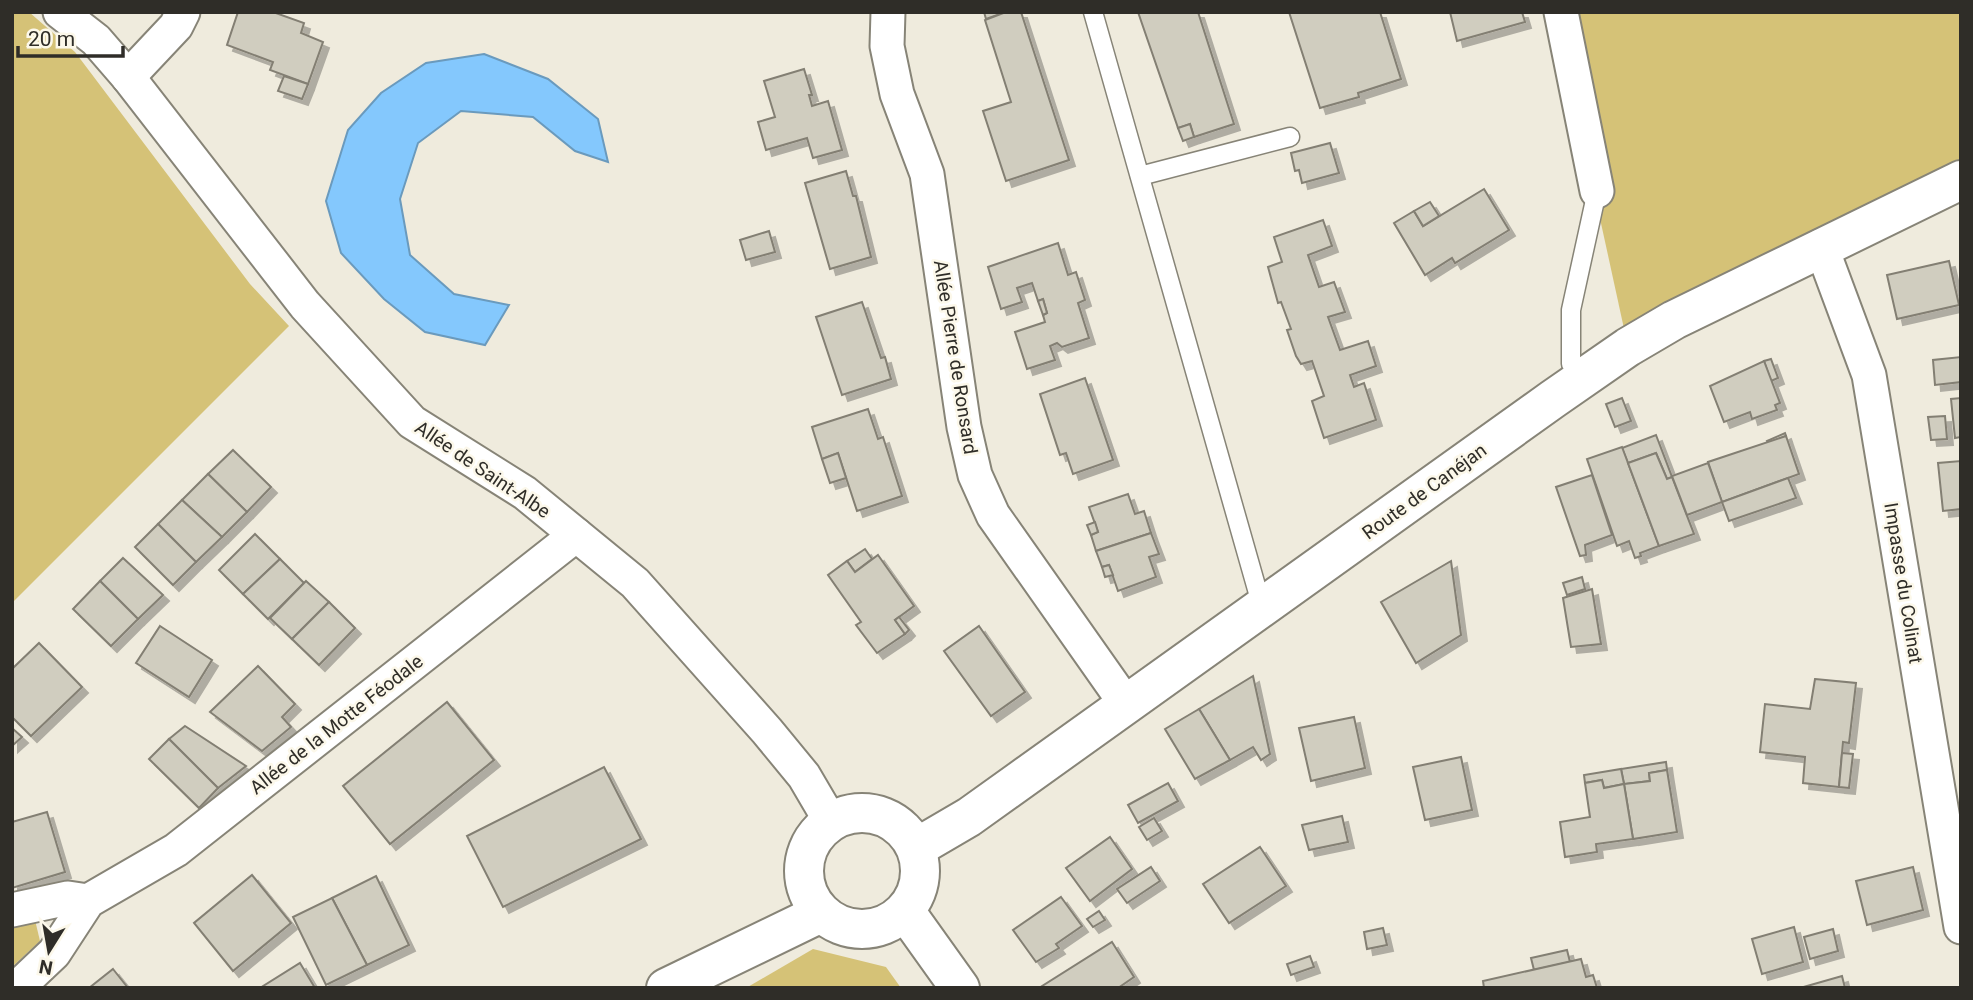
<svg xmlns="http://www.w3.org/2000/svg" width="1973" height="1000" font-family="Roboto,sans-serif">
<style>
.green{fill:#d5c277}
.water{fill:#84c8fd;stroke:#6a9abd;stroke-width:2}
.building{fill:#d0cdbf;stroke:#837f73;stroke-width:2;filter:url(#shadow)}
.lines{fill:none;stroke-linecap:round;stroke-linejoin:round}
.lane-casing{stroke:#878477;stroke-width:21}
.street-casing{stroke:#878477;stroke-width:37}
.secondary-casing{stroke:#878477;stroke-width:42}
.lane{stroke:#fff;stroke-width:18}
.street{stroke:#fff;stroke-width:33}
.secondary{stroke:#fff;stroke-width:38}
.labels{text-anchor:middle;stroke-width:5;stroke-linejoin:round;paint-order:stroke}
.street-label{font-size:19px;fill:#2f2d28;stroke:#fcf8ea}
</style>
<defs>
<filter id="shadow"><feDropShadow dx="6" dy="6" stdDeviation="0" flood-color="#0004"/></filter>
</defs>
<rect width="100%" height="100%" fill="#efebdd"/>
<g class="green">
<polygon points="12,12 29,12 75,52 250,284 289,326 12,603"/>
<polygon points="1555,12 1961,12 1961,182 1628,347"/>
<polygon points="35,920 40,941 12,967 12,926"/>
<polygon points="813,949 886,967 901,988 746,988"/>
</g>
<polygon class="water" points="484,54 548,79 598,119 608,162 575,151 533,117 461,111 418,143 400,199 410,255 454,294 509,305 485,345 425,332 384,299 341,253 326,201 348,130 381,93 426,63"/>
<g class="building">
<polygon points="238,12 273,12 304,23 301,33 323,42 308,84 270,70 273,62 227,45"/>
<polygon points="984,12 1006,12 986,19"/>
<polygon points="1006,12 1021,12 1069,160 1006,181 983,111 1011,102 985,20"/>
<polygon points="1138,12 1198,12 1234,124 1194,137 1190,124 1178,128"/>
<polygon points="1289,12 1380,12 1401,79 1358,93 1359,97 1320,108"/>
<polygon points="1450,12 1522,12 1525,22 1457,41"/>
<polygon points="804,69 812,95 809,95 812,106 828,101 842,150 813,158 807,138 766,150 758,122 775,117 764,81"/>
<polygon points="284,76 308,84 302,99 278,91"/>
<polygon points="1190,124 1194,137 1183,141 1178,128"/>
<polygon points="1330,143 1339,173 1302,183 1299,170 1295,171 1291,153"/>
<polygon points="846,171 853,196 856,196 871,257 830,269 805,183"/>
<polygon points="1484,189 1509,230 1455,263 1452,258 1425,275 1394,223 1414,211 1423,226"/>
<polygon points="1430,202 1439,216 1423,226 1414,211"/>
<polygon points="1323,220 1332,246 1308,255 1319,287 1334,282 1345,312 1328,317 1340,350 1368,341 1376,366 1350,375 1354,387 1364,383 1376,420 1324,438 1312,401 1324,396 1312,361 1301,364 1296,356 1287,330 1291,329 1281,302 1278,303 1268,267 1282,262 1274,237"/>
<polygon points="769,231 775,252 746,260 740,240"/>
<polygon points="1058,243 1068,275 1076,272 1085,300 1078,303 1089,338 1062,347 1057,343 1050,346 1055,360 1027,369 1015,332 1045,322 1043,315 1047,313 1043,299 1038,301 1032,283 1017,288 1022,302 1001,309 988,267"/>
<polygon points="1949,261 1959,305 1897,319 1887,275"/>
<polygon points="1043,299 1047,313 1043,315 1038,301"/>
<polygon points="862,302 881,358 885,357 891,379 842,395 816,317"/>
<polygon points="1961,357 1961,382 1935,385 1933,360"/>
<polygon points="1771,359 1778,378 1771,381 1764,361"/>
<polygon points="1764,361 1780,403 1775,405 1777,410 1752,419 1750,412 1724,422 1710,386"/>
<polygon points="1085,378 1113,460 1073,474 1066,453 1060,455 1040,394"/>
<polygon points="1622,398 1631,421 1615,427 1606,404"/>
<polygon points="1961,398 1961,437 1955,438 1951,399"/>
<polygon points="868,409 878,439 883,437 902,496 857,511 838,453 822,459 812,427"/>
<polygon points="1945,416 1947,439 1931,440 1928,417"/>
<polygon points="1785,433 1786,436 1768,443 1767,441"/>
<polygon points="1656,435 1672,477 1667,479 1656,453 1628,463 1622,448"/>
<polygon points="1786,436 1799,474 1722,502 1708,462"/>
<polygon points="1622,447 1659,546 1640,553 1641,556 1635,558 1629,541 1617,546 1587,459"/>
<polygon points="233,450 271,487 247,512 208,474"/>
<polygon points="838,453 846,478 830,483 822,459"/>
<polygon points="1656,453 1667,479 1672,477 1694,534 1659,546 1628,463"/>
<polygon points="1961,461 1961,509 1943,511 1938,463"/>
<polygon points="1708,463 1722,502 1687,515 1672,476"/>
<polygon points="208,474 247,512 222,537 182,500"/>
<polygon points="1592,475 1612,535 1585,545 1586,555 1580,556 1556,487"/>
<polygon points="1788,478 1796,498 1729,521 1722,502"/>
<polygon points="1128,494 1135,514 1144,511 1151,533 1096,551 1091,535 1098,532 1089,507"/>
<polygon points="182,500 222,537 196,562 158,524"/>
<polygon points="1095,522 1098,532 1091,535 1087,525"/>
<polygon points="158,524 196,562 173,585 135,547"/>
<polygon points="1151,533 1159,554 1149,557 1156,577 1118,591 1109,565 1102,567 1096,551"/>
<polygon points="255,534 280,559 243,594 219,570"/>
<polygon points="865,549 872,559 855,572 847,561"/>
<polygon points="878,555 914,606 895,620 905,634 877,653 856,625 861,622 828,575 847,561 855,572"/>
<polygon points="123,558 163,595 138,619 100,581"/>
<polygon points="280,559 304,583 268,619 243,594"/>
<polygon points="1451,561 1461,635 1416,663 1381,602"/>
<polygon points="1109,565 1113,575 1105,577 1102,567"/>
<polygon points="1582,577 1585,589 1567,595 1563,583"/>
<polygon points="100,581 138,619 111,646 73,609"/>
<polygon points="306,581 329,602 292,639 270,618"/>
<polygon points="1592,589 1601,644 1571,647 1563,598"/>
<polygon points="329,602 355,628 319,665 292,639"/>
<polygon points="899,617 909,630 905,634 895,620"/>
<polygon points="160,626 212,660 189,697 136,663"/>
<polygon points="979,626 1025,692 991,716 944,651"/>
<polygon points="39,643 82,687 31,736 12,717 12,669"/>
<polygon points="258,666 295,704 282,717 291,727 262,751 210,712"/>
<polygon points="1253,676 1270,754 1261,760 1253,747 1230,760 1199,709"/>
<polygon points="1815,679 1856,683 1849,743 1843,742 1839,787 1803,783 1805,757 1760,752 1765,704 1810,709"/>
<polygon points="447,702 494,760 390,844 343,786"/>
<polygon points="1199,709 1230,760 1195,779 1165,729"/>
<polygon points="1354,717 1365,768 1311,781 1299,728"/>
<polygon points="185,726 246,766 218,788 169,739"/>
<polygon points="12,728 22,737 12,746"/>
<polygon points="169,739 218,788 199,808 149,759"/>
<polygon points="1842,753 1853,754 1849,788 1839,787"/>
<polygon points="1461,757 1472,810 1425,820 1413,767"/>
<polygon points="1666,762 1667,770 1649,773 1650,781 1624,784 1621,769"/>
<polygon points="604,767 641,839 503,907 467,836"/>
<polygon points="1621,769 1624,784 1604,788 1602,780 1585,783 1584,775"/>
<polygon points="1667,770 1677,832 1633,839 1624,784 1650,781 1649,773"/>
<polygon points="1602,780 1604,788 1624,784 1633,839 1596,844 1597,852 1565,857 1560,822 1590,817 1585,783"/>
<polygon points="1168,783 1178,801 1138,823 1128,805"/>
<polygon points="47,812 65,872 12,888 12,822"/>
<polygon points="1342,816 1348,842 1309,850 1302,825"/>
<polygon points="1154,818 1162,831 1147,840 1139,827"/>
<polygon points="1110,837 1132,869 1090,901 1066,868"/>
<polygon points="1260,847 1286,886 1229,923 1203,884"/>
<polygon points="1151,867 1160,881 1127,903 1117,889"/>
<polygon points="1913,867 1923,910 1867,925 1856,881"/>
<polygon points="252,875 291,923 233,971 194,923"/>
<polygon points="376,876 409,945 367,965 332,898"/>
<polygon points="1061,897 1082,926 1056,944 1059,948 1036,962 1013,930"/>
<polygon points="332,898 367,965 326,985 293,917"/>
<polygon points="1099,911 1105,920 1093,927 1087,919"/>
<polygon points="1794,927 1803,962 1762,974 1752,939"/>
<polygon points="1383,928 1387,945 1367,949 1364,932"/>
<polygon points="1833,929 1838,951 1810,959 1804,937"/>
<polygon points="1112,942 1134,977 1118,988 1039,988"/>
<polygon points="1567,950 1570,962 1534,970 1531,958"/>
<polygon points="1310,956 1314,967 1291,975 1287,964"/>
<polygon points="1581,959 1586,977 1593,975 1597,988 1484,988 1483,981"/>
<polygon points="300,963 315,988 260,988"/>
<polygon points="113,969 128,988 89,988"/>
<polygon points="1842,976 1845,988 1800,988"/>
</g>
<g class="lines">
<defs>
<g id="lane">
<polyline points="1093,12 1262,607"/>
<polyline points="1140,176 1290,137"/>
<polyline points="1571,364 1571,310 1597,191"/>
</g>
<g id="street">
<polyline points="60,12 96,40 128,77 305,305 412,422 525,493 635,583 767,731 804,776 831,822"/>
<polyline points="888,12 887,46 897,94 927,174 964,427 975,475 993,515 1126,704"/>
<polyline points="1561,12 1597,191"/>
<polyline points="128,77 176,26 183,12"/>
<polyline points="1821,246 1869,375 1961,927"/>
<polyline points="12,910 68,898 88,901"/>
<polyline points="17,988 54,953 88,901 176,850 576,535"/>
</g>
<g id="secondary">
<circle cx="862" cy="871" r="58"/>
<polyline points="916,848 969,817 1553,399 1628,347 1674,320 1961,180"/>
<polyline points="905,911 960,988"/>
<polyline points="666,988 821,913"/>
</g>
</defs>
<use href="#lane" class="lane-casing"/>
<use href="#street" class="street-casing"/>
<use href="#secondary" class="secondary-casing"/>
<use href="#lane" class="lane"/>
<use href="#street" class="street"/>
<use href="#secondary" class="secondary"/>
</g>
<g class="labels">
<g class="street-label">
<text transform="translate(956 357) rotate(81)" y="7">Allée Pierre de Ronsard</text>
<text transform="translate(483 469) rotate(34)" y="7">Allée de Saint-Albe</text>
<text transform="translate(1424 491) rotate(-36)" y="7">Route de Canéjan</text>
<text transform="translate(1904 583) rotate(81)" y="7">Impasse du Colinat</text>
<text transform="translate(336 724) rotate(-38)" y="7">Allée de la Motte Féodale</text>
</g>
</g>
<rect width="1973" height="1000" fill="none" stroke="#2f2d28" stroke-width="28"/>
<g transform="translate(49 951) rotate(191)" stroke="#fcf8ea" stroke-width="5" paint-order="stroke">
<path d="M0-5L12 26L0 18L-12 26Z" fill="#2f2d28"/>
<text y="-10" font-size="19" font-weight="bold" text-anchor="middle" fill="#2f2d28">N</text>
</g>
<path d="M18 46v10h105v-10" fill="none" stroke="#2f2d28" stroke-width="3.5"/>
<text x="28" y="46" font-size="21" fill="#2f2d28" stroke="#fcf8ea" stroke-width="5" paint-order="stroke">20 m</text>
</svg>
